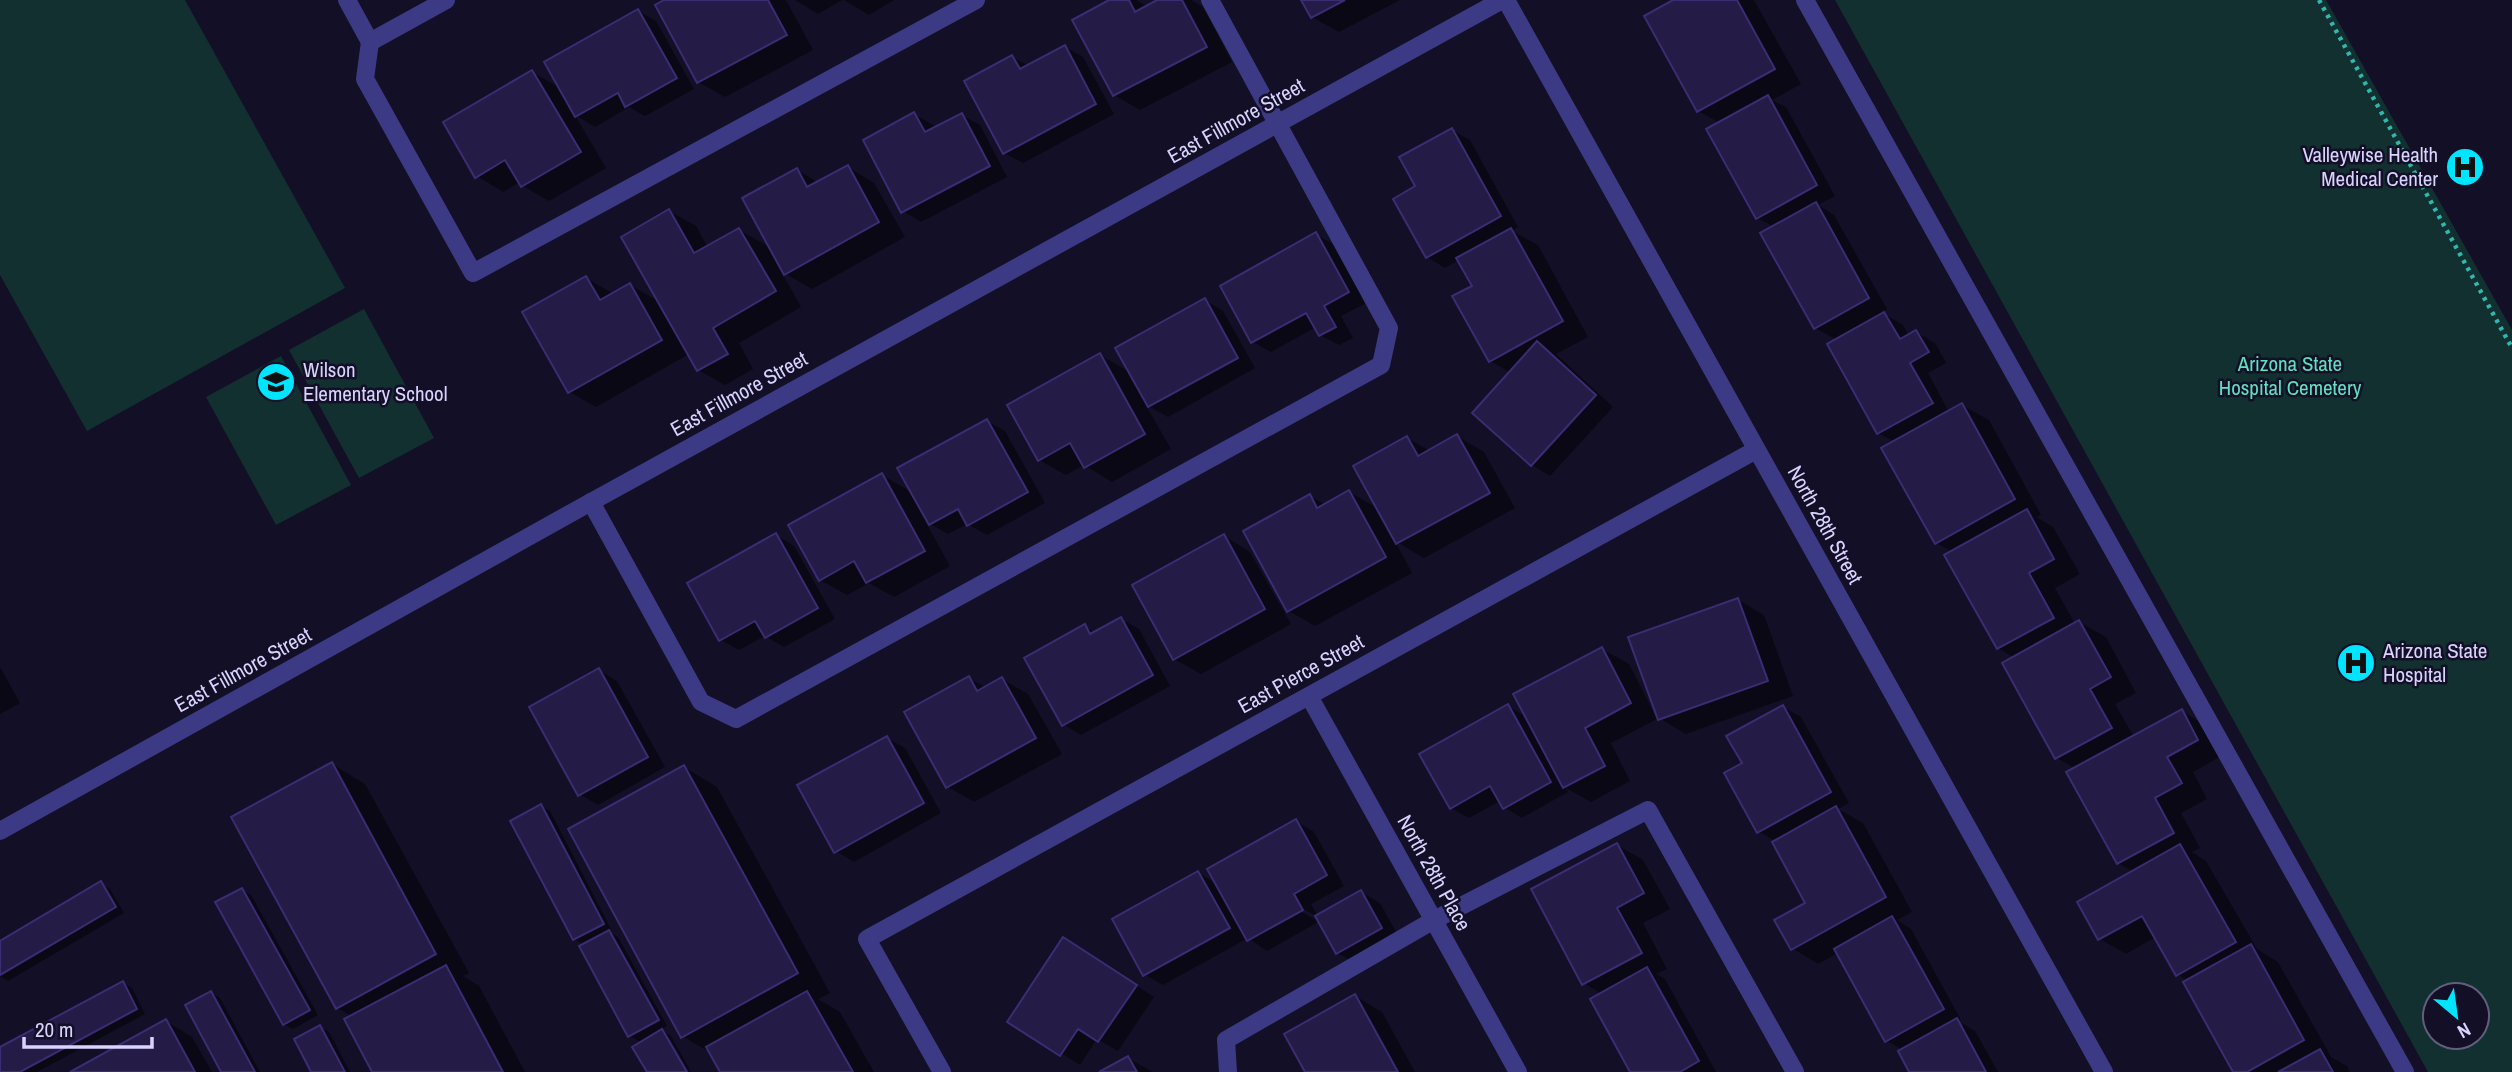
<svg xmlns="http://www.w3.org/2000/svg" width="2512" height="1072" font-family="'Archivo Narrow',sans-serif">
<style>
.green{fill:#12302f;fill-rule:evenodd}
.shadow{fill:#0007;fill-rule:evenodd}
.building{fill:#241b47;stroke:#3b2d73;stroke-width:2}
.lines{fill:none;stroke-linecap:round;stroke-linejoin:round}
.path{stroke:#2fb8b0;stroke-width:4.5;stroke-dasharray:3.5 5;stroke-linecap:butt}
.service{stroke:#3d3a85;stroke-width:18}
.minor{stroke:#3d3a85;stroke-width:18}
.labels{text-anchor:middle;stroke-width:5;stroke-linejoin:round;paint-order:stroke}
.street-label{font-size:21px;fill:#d9d4ff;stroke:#130f26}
.poi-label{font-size:21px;fill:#d9d4ff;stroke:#130f26;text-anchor:start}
.park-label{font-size:21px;fill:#5fe0c0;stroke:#130f26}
</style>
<rect width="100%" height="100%" fill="#130f26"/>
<g class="green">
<polygon points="0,0 185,0 345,288 87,431 0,275"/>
<path d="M1835,0h491l186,330v742h-84zM2435,995h42v42h-42z"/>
<polygon points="364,309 434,438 359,478 289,350"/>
<polygon points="281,356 351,485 276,525 206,397"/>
</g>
<g class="shadow">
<polygon points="668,0 786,0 813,50 725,97 698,82"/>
<polygon points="795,0 842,0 818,14"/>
<polygon points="844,0 894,0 869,15"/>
<polygon points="1112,0 1136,0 1148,7 1161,0 1191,0 1203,7 1232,62 1140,110 1114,95"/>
<polygon points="1303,0 1400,0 1339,32 1312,17"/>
<polygon points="1677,0 1754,0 1801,84 1772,100 1786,107 1835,196 1818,205 1834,215 1887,309 1881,312 1903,325 1909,336 1916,332 1935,343 1946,363 1928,373 1949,412 1962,405 1989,420 2041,515 2036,517 2053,527 2080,574 2055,588 2075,624 2079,622 2106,637 2136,693 2115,704 2134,737 2182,711 2208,727 2223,755 2193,772 2207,799 2181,813 2200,848 2192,852 2206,861 2257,949 2278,962 2331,1057 2347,1066 2350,1072 2235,1072 2189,981 2178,975 2156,937 2126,954 2100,939 2134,872 2118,863 2076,769 2057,758 2015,658 1998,648 1953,552 1936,543 1895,442 1878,433 1837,340 1815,328 1774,227 1757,218 1720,123 1698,111"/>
<polygon points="638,11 656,21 694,89 645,116 629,107 595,127 575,115 606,168 549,201 523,186 520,182 503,192 477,176 532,72 562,89"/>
<polygon points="1065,47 1083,57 1114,114 1023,163 1004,153 1012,57 1029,66"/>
<polygon points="914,114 933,125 935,129 962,115 980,125 1007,177 921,222 903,211"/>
<polygon points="1452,130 1470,140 1518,227 1512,231 1538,245 1588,337 1556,354 1613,407 1550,476 1532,465 1474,413 1511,373 1490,361 1474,286 1459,260 1445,268 1427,257 1417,187"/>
<polygon points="848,167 874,183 905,237 812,289 781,271 801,307 739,343 753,369 725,385 698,370 689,354 596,407 570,392 586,278 614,294 630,285 660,302 669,211 696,226 708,248 739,230 771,248 797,170 819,183"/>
<polygon points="1316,234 1334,245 1366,303 1341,316 1353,338 1339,345 1320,335 1316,327 1271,352 1253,342"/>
<polygon points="1205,300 1223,311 1255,368 1168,417 1145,404 1171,449 1112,482 1084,465 1066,475 1039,460 1100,355 1131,373"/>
<polygon points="987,421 1005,431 1045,503 987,535 967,524 948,534 925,521 950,566 894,597 869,583 847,595 820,580 882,475 913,493"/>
<polygon points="1457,436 1484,452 1515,508 1424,558 1395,541 1412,573 1315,626 1289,611 1310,496 1326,505 1349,492 1379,509 1407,438 1430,451"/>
<polygon points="776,535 794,546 835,619 784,647 765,636 739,650 721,640"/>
<polygon points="1224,536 1250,552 1291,624 1201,674 1174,659"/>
<polygon points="1738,600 1764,615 1793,696 1686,734 1659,718 1611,743 1630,781 1591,802 1566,788 1568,792 1522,818 1504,807 1500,801 1469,818 1451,808 1508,706 1528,718 1602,649 1629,664 1656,717 1658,716"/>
<polygon points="1121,619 1139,629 1170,686 1081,735 1063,724 1085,626 1095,633"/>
<polygon points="0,667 20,703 0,714"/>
<polygon points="599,670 617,681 665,767 598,805 580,794"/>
<polygon points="969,678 985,687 1002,679 1028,694 1062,754 974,802 948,787"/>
<polygon points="1783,707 1801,717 1849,803 1838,809 1863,823 1912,912 1897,920 1911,929 1961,1020 1958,1021 1975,1031 1998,1072 1911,1072 1903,1050 1887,1041 1838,953 1818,964 1792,948 1807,904 1775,841 1759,832 1744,764"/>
<polygon points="887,738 905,748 941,813 854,862 836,851"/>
<polygon points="332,764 365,784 469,973 463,976 479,986 525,1072 374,1072 352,1016 337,1008"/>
<polygon points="684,767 717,787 830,993 818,999 840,1012 874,1072 722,1072 711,1053 682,1036"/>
<polygon points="541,806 550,811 611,929 607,931 618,937 667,1026 659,1030 671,1036 691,1072 689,1072 668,1036 664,1036 685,1072 649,1072 642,1043 630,1036 581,947 585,945 574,939"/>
<path d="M1296,821l18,11 30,54 -33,18 7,12 43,-24 19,11 20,36 -44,24 -19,-10 -17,-32 -53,30 -19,-13 -85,47 -19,-11 54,-101 20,11zM1296,905l22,12v4l-23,-13z"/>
<polygon points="1617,845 1643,860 1670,909 1643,923 1667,969 1656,974 1665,979 1716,1072 1632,1072 1602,994 1584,983"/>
<polygon points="101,883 110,889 124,913 8,981 0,976 0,943"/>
<polygon points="242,890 251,895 318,1015 293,1029 284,1024"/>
<polygon points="1082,950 1154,997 1118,1051 1097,1039 1080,1065 1010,1021"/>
<polygon points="123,983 132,988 145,1014 37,1072 0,1072 0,1049"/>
<polygon points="211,993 220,998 260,1072 223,1072"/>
<polygon points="1355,996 1382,1012 1415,1072 1307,1072"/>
<polygon points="166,1021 192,1037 212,1072 74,1072"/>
<polygon points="320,1027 329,1032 350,1072 313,1072"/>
<polygon points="1128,1058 1153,1072 1103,1072"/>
</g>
<g class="building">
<polygon points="664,0 768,0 787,35 697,83 655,5"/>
<polygon points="1109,0 1129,0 1135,12 1157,0 1182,0 1207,47 1113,96 1072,20"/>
<polygon points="1301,0 1345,0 1311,18"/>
<polygon points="1673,0 1737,0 1775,69 1697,112 1644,16"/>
<polygon points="638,9 677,78 625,107 618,93 575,117 544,62"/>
<polygon points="1065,45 1096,104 1003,154 964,81 1012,55 1020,69"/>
<polygon points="532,70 581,152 521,187 505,160 475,178 443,122"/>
<polygon points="1768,95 1817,185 1756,219 1706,129"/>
<polygon points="914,112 925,132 962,113 990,166 901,213 863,140"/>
<polygon points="1452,128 1501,216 1426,258 1393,199 1415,186 1399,157"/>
<polygon points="848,165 879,222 784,275 742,198 797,168 807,187"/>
<polygon points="1816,202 1869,298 1814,329 1760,233"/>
<polygon points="669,209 694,253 739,228 776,291 713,328 728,354 697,371 621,237"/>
<polygon points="1511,228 1563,321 1489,362 1452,296 1472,286 1456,258"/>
<polygon points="1316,232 1349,292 1324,306 1336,327 1319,336 1306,313 1251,343 1220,286"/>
<polygon points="586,276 600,300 630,283 662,340 568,393 522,312"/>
<polygon points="1205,298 1238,358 1148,407 1115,348"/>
<polygon points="1884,312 1900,339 1916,330 1929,352 1910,363 1933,403 1877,434 1827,344"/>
<polygon points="1537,341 1596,395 1531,466 1472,413"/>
<polygon points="1100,353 1145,434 1084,468 1070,443 1038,461 1007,405"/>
<polygon points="1962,403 2015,499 1935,544 1881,448"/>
<polygon points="987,419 1028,492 967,526 958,509 929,525 897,468"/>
<polygon points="1457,434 1490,493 1396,544 1353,466 1407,436 1418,456"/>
<polygon points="882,473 925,551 866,583 854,561 819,581 788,525"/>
<polygon points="1349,490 1386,557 1287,612 1243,531 1310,494 1317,508"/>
<polygon points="2027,509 2054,559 2029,573 2054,618 1997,649 1944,555"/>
<polygon points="776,533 818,608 765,638 755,621 719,641 687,583"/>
<polygon points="1224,534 1265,609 1173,660 1132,585"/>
<polygon points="1738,598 1768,681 1658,720 1628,637"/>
<polygon points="1121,617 1153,675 1062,726 1024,658 1085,624 1090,634"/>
<polygon points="2079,620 2111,677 2090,689 2112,728 2055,759 2002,663"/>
<polygon points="1602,647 1631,703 1585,728 1605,766 1563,788 1513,694"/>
<polygon points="599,668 648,757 578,796 529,707"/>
<polygon points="969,676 977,691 1002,677 1036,738 946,788 904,712"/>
<polygon points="1508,704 1551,782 1503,809 1490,786 1450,809 1419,754"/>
<polygon points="1783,705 1831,792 1757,833 1724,773 1742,763 1726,736"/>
<polygon points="2182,709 2198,740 2167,757 2182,783 2155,798 2174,833 2117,864 2066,772"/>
<polygon points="887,736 924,803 834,853 797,785"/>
<polygon points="332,762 436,954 336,1009 231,817"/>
<polygon points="684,765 798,973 681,1038 568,829"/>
<polygon points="541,804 604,924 573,940 510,821"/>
<polygon points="1836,806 1886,897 1791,950 1774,920 1805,903 1772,842"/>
<polygon points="1296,819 1327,875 1294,894 1303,910 1247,941 1207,869"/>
<polygon points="1617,843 1644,893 1617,908 1642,953 1582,985 1531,889"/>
<polygon points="2180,844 2236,942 2176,976 2142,916 2098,940 2077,902"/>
<polygon points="1198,871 1230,928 1143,976 1112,919"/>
<polygon points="101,881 116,907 0,975 0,941"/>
<polygon points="242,888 310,1010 283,1025 215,902"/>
<polygon points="1361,890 1382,928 1336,954 1315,916"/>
<polygon points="1892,916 1944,1009 1885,1042 1834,949"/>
<polygon points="609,930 659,1020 628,1037 579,946"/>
<polygon points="1063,937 1137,985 1098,1042 1078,1029 1060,1056 1007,1022"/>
<polygon points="2251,944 2304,1040 2247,1072 2233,1072 2183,982"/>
<polygon points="446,965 503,1072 372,1072 344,1019"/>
<polygon points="1647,967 1699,1061 1680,1072 1630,1072 1590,999"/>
<polygon points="123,981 137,1009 20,1072 0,1072 0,1047"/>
<polygon points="211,991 255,1072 221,1072 185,1005"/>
<polygon points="807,991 853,1072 720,1072 706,1047"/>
<polygon points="1355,994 1398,1072 1305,1072 1284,1034"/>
<polygon points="1957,1018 1986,1072 1909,1072 1898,1051"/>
<polygon points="166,1019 195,1072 70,1072"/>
<polygon points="320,1025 345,1072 311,1072 294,1039"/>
<polygon points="662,1029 687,1072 647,1072 632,1047"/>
<polygon points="2320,1049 2333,1072 2278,1072"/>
<polygon points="1128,1056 1137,1072 1099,1072"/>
</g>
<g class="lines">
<polyline class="path" points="2319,0 2512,348"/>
<g class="service">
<polyline points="1805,0 2405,1072"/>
<polyline points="370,42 365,79 473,273 976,0"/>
<polyline points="591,502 701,702 736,719 1381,365 1389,328 1210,0"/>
<polyline points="1228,1072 1226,1040 1434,920 1648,810 1795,1072"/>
</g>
<g class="minor">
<polyline points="347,0 370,42 446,0"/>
<polyline points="1506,0 2104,1072"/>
<polyline points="1309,696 1518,1072"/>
<polyline points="0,831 591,502 1502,0"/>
<polyline points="942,1072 867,939 1756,450"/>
</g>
</g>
<defs>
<symbol id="hospital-disc" viewBox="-11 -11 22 22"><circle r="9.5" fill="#00e5ff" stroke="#130f26"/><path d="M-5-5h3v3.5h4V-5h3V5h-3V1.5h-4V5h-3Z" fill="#111"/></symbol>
<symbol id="school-disc" viewBox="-11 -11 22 22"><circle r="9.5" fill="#00e5ff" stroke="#130f26"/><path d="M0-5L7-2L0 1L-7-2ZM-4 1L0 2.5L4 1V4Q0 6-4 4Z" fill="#111"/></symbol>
</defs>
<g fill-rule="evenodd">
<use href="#hospital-disc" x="2443" y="145" width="44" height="44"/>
<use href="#school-disc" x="254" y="360" width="44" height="44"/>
<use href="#hospital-disc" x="2334" y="641" width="44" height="44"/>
</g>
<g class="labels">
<g class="street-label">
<text transform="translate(1236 121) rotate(-29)" y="7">East Fillmore Street</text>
<text transform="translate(739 394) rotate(-29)" y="7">East Fillmore Street</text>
<text transform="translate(1825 525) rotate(61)" y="7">North 28th Street</text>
<text transform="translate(243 670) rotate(-29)" y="7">East Fillmore Street</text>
<text transform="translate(1301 674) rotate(-29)" y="7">East Pierce Street</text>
<text transform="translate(1434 873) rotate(61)" y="7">North 28th Place</text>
</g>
<g class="poi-label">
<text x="2438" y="162" text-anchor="end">Valleywise Health<tspan x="2438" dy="24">Medical Center</tspan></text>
<text x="303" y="377">Wilson<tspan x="303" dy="24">Elementary School</tspan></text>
<text x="2383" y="658">Arizona State<tspan x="2383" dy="24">Hospital</tspan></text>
</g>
<g class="park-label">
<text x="2290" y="371">Arizona State<tspan x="2290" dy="24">Hospital Cemetery</tspan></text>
</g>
</g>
<g transform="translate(2456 1016) rotate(151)"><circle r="33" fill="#130f26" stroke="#625e7d" stroke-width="2"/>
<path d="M0-5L12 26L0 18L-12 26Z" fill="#00e5ff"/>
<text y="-10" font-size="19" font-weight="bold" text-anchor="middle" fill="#d9d4ff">N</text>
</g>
<path d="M24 1037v10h128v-10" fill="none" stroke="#d9d4ff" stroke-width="3.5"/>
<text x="35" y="1037" font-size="21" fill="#d9d4ff" stroke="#130f26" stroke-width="5" paint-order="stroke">20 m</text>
</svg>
